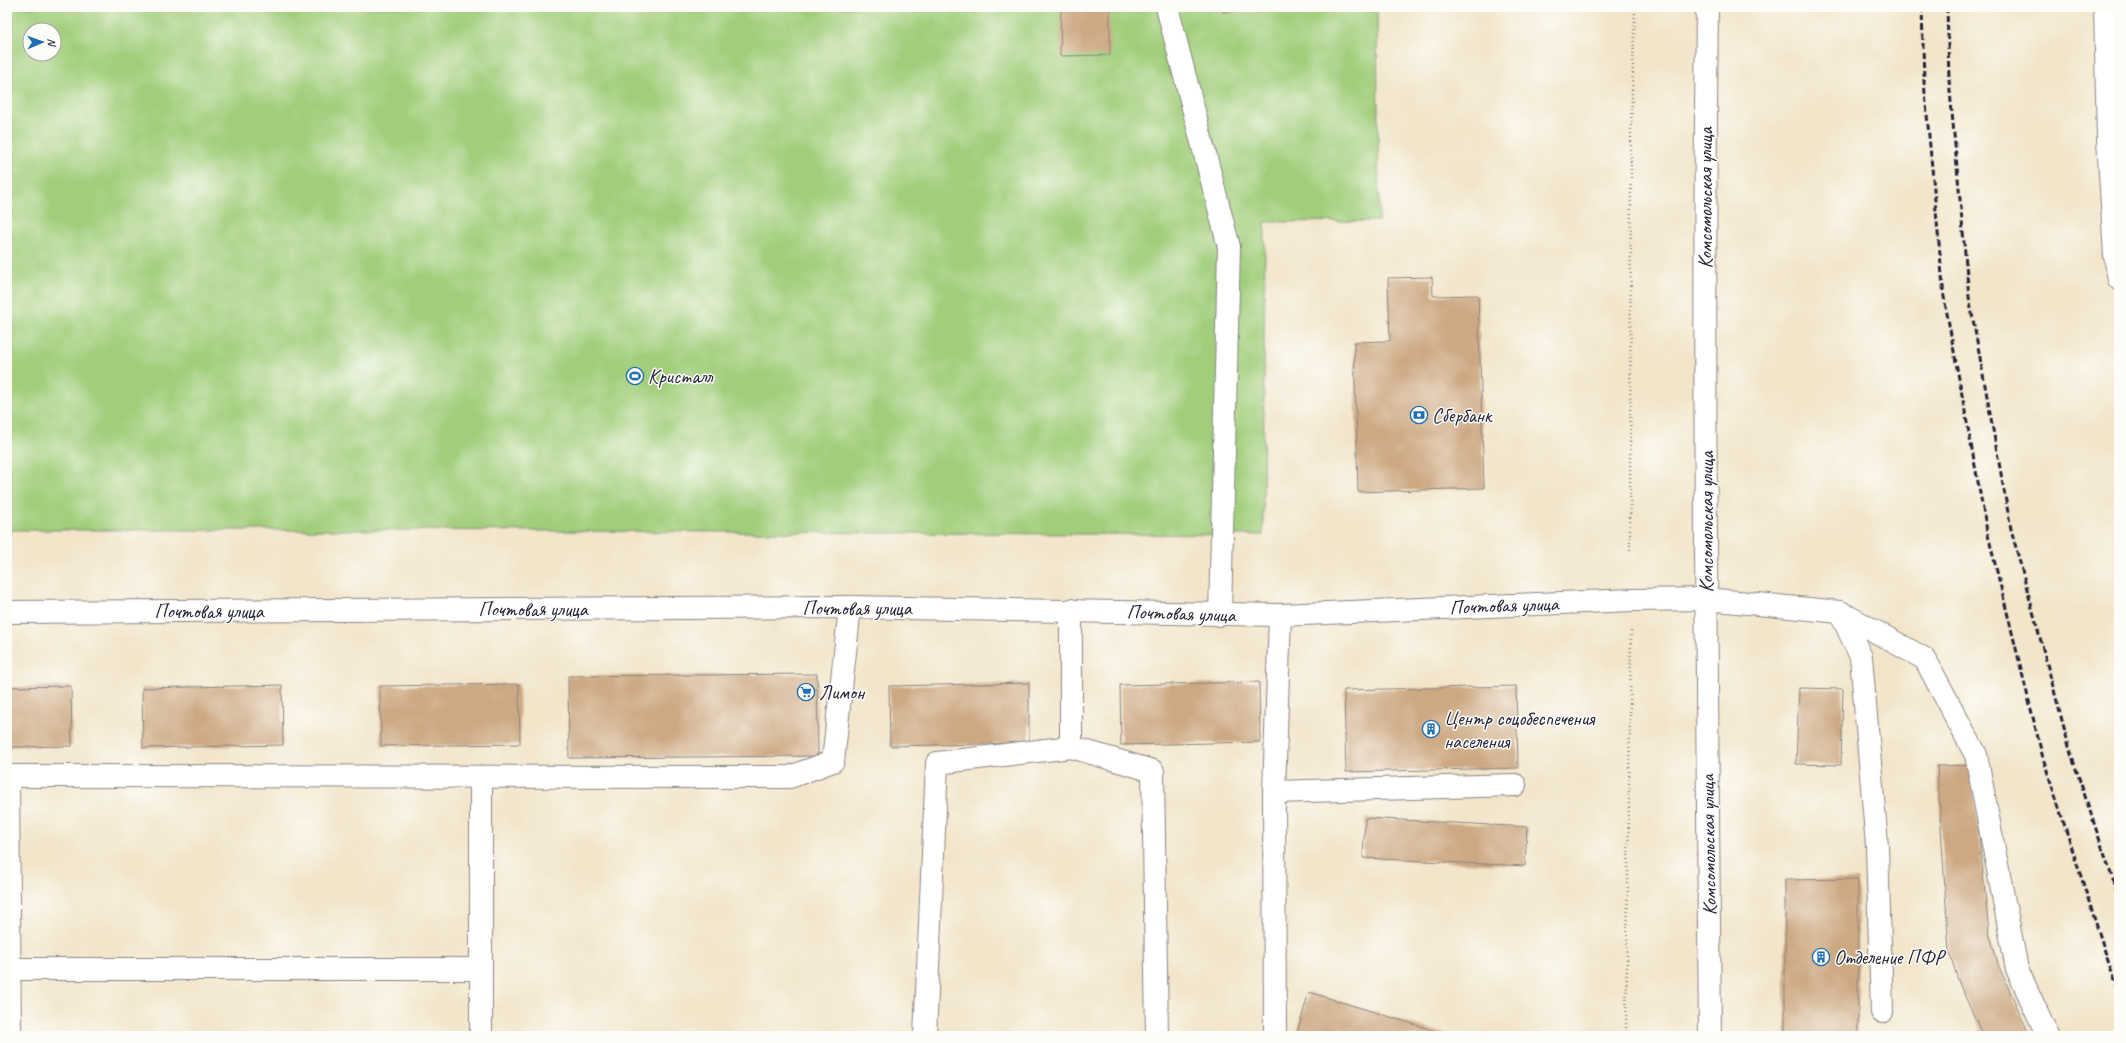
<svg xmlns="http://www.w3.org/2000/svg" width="2126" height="1043" font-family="Caveat,sans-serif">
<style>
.green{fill:#a2ce7b;stroke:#62785b;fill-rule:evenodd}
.building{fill:#cda983}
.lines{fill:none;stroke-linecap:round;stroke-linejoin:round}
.minor-casing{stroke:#8a8482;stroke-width:24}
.path{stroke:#8a8482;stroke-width:2.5;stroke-dasharray:1 3;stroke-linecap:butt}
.minor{stroke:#fff;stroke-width:22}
.rail{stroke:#22223b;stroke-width:3;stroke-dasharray:6 3;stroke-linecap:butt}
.labels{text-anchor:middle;stroke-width:3;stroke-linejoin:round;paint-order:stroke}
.street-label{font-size:20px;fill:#22223b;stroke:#fdfcf7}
.poi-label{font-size:20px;fill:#22223b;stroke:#fdfcf7;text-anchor:start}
</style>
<rect width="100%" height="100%" fill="#fdfcf7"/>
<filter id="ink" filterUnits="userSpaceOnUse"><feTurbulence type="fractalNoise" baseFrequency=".025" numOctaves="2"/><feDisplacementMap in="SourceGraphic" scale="8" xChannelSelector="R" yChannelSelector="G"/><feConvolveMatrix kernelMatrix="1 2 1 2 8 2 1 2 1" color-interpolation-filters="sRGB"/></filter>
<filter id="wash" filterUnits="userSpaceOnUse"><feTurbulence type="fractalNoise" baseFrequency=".012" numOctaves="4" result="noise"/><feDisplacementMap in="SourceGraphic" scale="16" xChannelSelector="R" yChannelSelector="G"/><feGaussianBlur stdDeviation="0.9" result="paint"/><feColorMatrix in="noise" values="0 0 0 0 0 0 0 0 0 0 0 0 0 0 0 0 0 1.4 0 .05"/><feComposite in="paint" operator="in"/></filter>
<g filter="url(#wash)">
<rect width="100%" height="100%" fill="#f2e5ca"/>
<path class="green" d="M7,7h1370l2,214 -114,1 -2,313 -881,-5h-375zM30,30h24v24h-24z"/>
<g id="blocks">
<g class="building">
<polygon points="1061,7 1110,7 1110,55 1060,56"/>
<polygon points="1223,7 1311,7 1311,8 1223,12"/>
<polygon points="1432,277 1433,296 1478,295 1484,488 1358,492 1354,342 1390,341 1388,278"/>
<polygon points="817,674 818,756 569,758 568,676"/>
<polygon points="1259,682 1260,742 1121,745 1120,685"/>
<polygon points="1029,683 1029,743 890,746 889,686"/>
<polygon points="519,684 520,744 381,746 380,686"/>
<polygon points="282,685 283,745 143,748 142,688"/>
<polygon points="71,686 72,746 7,747 7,687"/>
<polygon points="1516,686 1518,768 1346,772 1344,690"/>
<polygon points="1799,688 1843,689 1841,765 1796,764"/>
<polygon points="1972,765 1989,933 1999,967 2030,1036 1983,1036 1959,983 1949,951 1937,766"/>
<polygon points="1365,818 1527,827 1525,866 1363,858"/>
<polygon points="1858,879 1858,1035 1785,1035 1785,880"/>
<polygon points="1309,992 1452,1036 1296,1036"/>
</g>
</g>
</g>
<g filter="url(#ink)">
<use href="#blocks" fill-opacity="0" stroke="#8a8482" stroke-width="1"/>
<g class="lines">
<defs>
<g id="minor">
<polyline points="1167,7 1229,247 1220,615"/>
<path d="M1707,7c-4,343 0,686 3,1029"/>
<polyline points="2105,7 2108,139 2115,256 2119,279"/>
<polyline points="1071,610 1071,747 1153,771 1157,1036"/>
<polyline points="7,612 850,607 1280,615 1633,600 1706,599 1840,612 1861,657 1877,846 1882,1012"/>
<polyline points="1840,612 1925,659 1976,755 2017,969 2048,1036"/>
<polyline points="7,776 790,777 833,761 850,607"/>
<polyline points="8,776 10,1036"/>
<polyline points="1274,792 1515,785"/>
<polyline points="9,969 481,969"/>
<polyline points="481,1036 481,778"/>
<polyline points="925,1036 937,763 1071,747"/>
<polyline points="1275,1036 1274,792 1280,615"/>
</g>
</defs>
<use href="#minor" class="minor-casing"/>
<g class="path">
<polyline points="1630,550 1631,126 1635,7"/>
<polyline points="1626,1036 1631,631"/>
</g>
<use href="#minor" class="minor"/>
<g class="rail">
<polyline points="1922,7 1924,82 1944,297 1987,531 2043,758 2109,964 2119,989"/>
<polyline points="1947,7 1949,80 1969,297 2011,529 2071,754 2119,898"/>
</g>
</g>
</g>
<defs>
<symbol id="stadium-ring" viewBox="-11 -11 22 22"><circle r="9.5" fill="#fdfcf7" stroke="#1f6fb2" stroke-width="1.5"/><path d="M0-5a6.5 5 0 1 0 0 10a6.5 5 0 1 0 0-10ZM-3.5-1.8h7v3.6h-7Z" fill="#1f6fb2"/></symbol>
<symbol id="bank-ring" viewBox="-11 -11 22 22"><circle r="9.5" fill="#fdfcf7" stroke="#1f6fb2" stroke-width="1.5"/><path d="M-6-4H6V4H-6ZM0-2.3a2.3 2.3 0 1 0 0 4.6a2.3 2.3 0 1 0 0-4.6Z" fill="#1f6fb2"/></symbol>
<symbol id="supermarket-ring" viewBox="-11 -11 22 22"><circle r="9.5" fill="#fdfcf7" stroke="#1f6fb2" stroke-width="1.5"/><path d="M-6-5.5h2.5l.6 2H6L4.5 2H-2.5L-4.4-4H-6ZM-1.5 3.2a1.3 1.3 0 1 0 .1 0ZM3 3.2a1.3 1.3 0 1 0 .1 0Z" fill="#1f6fb2"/></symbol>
<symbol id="building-ring" viewBox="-11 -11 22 22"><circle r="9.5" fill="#fdfcf7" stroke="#1f6fb2" stroke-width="1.5"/><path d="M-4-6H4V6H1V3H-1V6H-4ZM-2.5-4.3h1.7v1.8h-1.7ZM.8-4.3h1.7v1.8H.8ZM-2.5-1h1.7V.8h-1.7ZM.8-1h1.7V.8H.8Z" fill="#1f6fb2"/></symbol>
</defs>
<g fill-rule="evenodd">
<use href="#stadium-ring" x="625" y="366" width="20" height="20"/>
<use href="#bank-ring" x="1409" y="405" width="20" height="20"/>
<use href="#supermarket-ring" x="796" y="682" width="20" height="20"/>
<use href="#building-ring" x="1421" y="719" width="20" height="20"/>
<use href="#building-ring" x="1811" y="947" width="20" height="20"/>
</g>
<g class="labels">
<g class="street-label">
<text transform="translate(1705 198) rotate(-90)" y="7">Комсомольская улица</text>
<text transform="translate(1706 522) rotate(-90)" y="7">Комсомольская улица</text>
<text transform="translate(1504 605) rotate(-2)" y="7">Почтовая улица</text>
<text x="857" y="615">Почтовая улица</text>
<text x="533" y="616">Почтовая улица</text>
<text x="209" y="618">Почтовая улица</text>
<text transform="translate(1181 613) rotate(2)" y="7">Почтовая улица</text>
<text transform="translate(1708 845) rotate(-91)" y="7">Комсомольская улица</text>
</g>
<g class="poi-label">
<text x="648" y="383">Кристалл</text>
<text x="1432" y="422">Сбербанк</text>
<text x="819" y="699">Лимон</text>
<text x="1444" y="725">Центр соцобеспечения<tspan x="1444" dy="23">населения</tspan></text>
<text x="1834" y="964">Отделение ПФР</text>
</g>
</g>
<rect width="2126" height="1043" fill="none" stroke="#fdfcf7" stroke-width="24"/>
<g transform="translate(42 42) rotate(88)"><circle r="19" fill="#fdfcf7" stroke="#a5a5ac"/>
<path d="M0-3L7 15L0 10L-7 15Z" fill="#1f6fb2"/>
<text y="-6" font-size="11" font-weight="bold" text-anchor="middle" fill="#22223b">N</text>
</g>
</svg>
